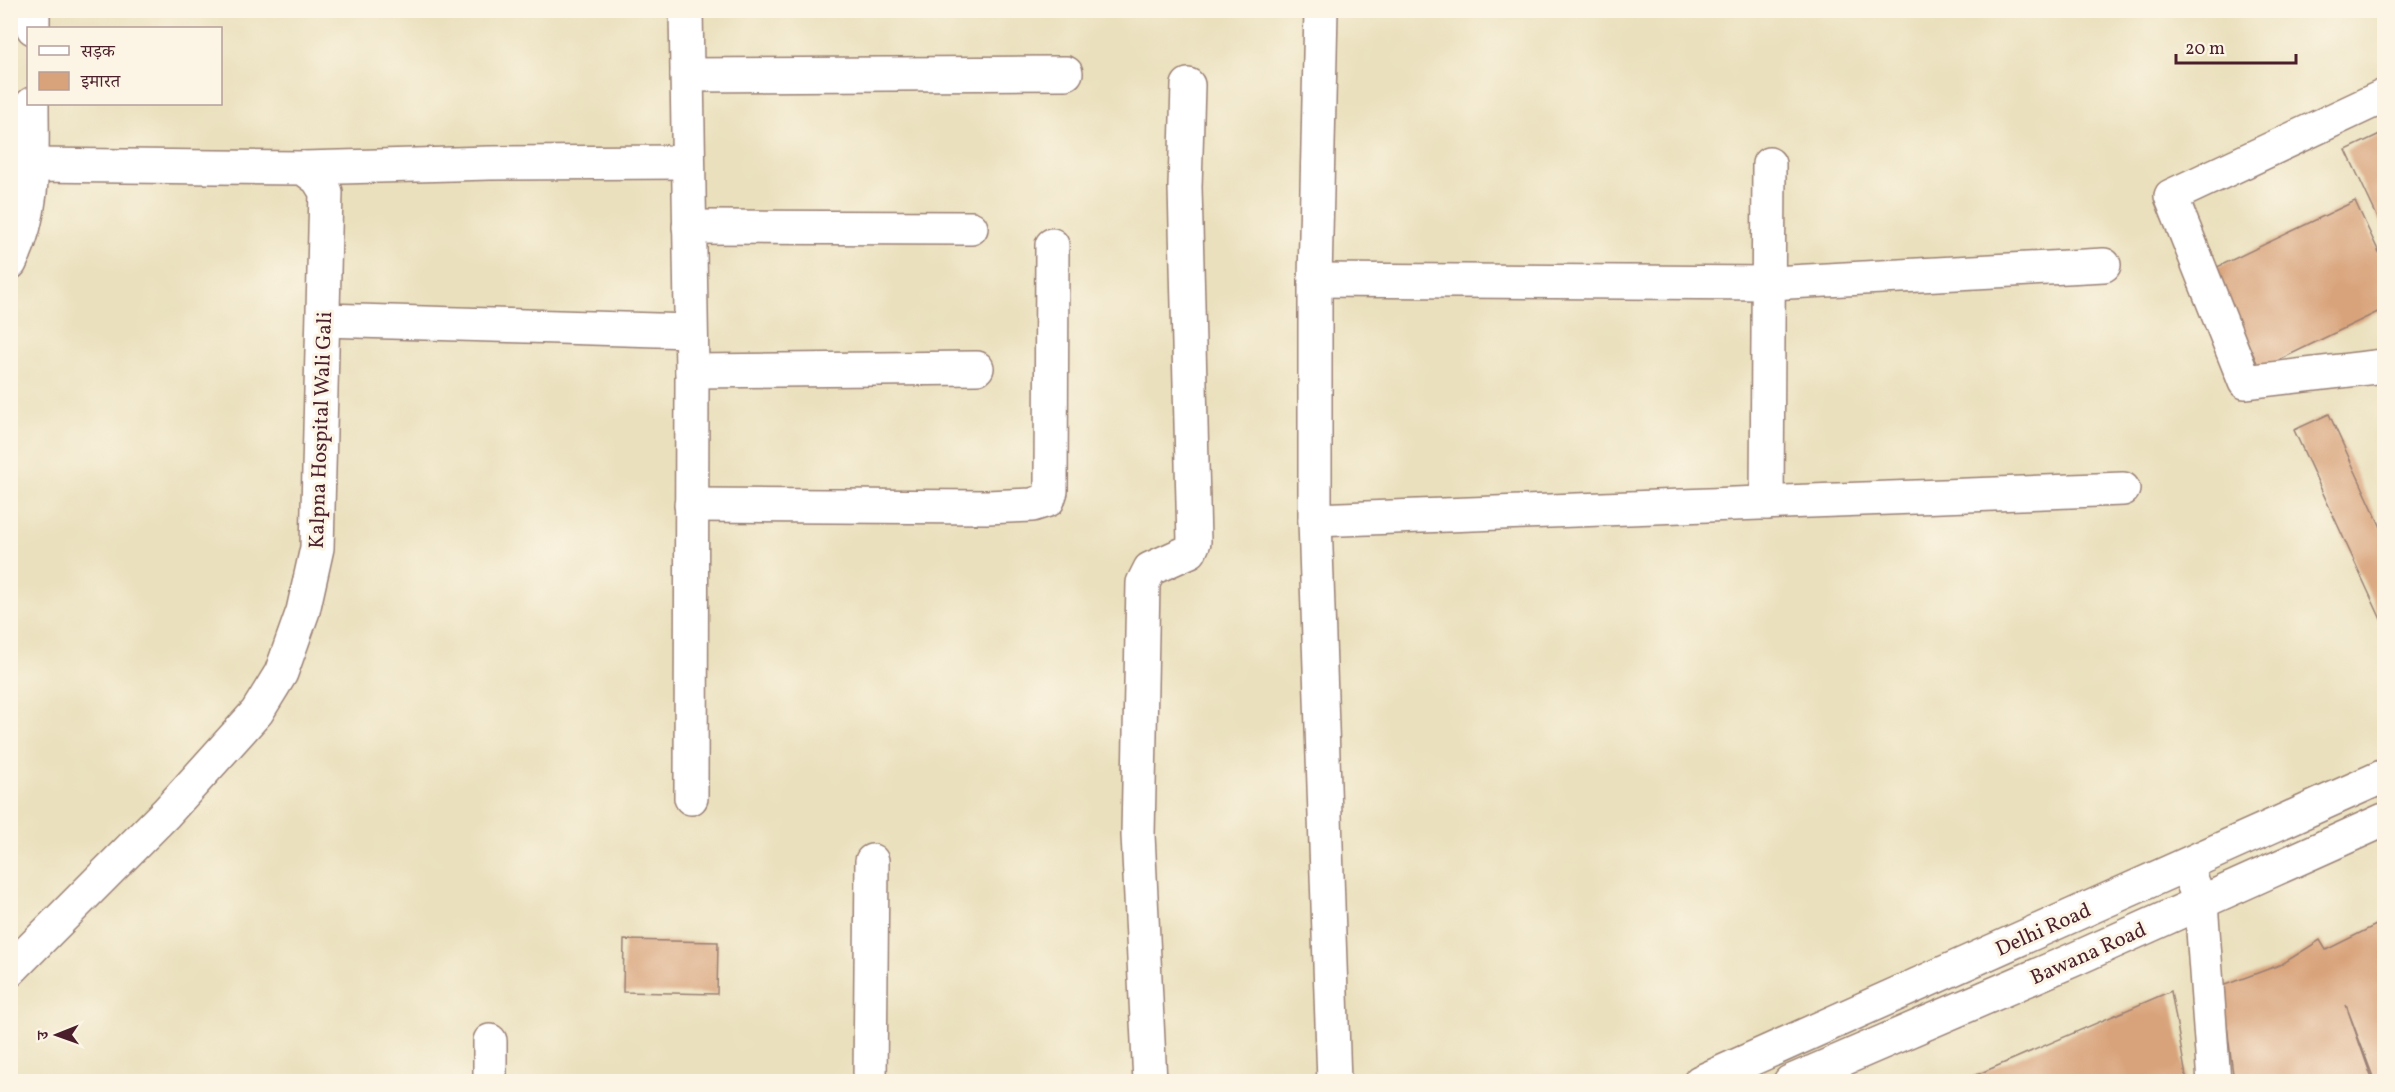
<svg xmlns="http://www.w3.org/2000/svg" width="2395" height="1092" font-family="Vollkorn,'Noto Serif Devanagari',serif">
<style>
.building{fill:#d8a37a}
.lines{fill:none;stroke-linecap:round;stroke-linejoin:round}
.minor-casing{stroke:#9a8074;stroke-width:36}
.major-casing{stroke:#9a8074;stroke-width:36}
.minor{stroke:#fff;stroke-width:33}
.major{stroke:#fff;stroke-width:33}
.labels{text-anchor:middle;stroke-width:6;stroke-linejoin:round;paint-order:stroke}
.street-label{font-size:21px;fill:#4a1f2b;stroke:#fcf5e5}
</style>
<rect width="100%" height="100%" fill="#fcf5e5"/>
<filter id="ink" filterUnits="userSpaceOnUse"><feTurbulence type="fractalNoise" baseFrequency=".0167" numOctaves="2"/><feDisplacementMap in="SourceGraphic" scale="12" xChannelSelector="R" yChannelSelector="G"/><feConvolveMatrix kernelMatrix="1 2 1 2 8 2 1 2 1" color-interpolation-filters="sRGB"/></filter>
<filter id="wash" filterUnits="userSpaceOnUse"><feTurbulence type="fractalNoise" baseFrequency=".008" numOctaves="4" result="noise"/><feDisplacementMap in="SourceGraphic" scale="24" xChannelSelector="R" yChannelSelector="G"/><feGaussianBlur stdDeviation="1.35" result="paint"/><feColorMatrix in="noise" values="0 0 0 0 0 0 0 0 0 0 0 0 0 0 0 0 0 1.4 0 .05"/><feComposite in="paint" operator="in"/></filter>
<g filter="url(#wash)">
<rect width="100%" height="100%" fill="#eae0bd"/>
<g id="blocks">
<g class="building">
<polygon points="2384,132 2384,231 2346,150"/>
<polygon points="2355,201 2384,263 2384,309 2260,369 2213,269"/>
<polygon points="2329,414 2384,534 2384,626 2294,430"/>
<polygon points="2384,921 2384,1082 2375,1082 2346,1005 2373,1082 2234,1082 2222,986 2282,964 2320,940 2326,950"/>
<polygon points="624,940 718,942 717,994 623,992"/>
<polygon points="2171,991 2187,1082 1960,1082"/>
</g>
</g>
</g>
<g filter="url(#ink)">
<use href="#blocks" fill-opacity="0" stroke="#9a8074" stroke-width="1.5"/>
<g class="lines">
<defs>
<g id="minor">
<polyline points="686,10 692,371 691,798"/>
<polyline points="1321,10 1315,280 1315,520 1334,1082"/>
<polyline points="33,28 33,10"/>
<polyline points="687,75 1066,73"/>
<polyline points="2384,96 2171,196 2245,382 2384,366"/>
<polyline points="303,168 490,163 688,162"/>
<polyline points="689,227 971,228"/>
<path d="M10,263c26,-51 22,-104 22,-159"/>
<polyline points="1315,280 1770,283 2104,265"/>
<polyline points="324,320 690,331"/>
<polyline points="692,371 977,368"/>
<polyline points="1767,503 1769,164"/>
<polyline points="691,505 987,507 1032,505 1048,500 1051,491 1052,245"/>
<polyline points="1315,520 2123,489"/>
<polyline points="2186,866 2201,903 2214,1082"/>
<polyline points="10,970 166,813 257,712 281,673 303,611 317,548 326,192 318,179 303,168 32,165"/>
<polyline points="490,1082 490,1041"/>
<polyline points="870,1082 872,861"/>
<polyline points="1150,1082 1138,835 1143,583 1150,569 1190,551 1194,542 1185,187 1188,85"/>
</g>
<g id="major">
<polyline points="1700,1082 2384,776"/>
<polyline points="1790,1082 2075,959 2384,820"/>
</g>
</defs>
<use href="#minor" class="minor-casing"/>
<use href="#major" class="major-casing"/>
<use href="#minor" class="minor"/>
<use href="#major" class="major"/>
</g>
</g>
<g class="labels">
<g class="street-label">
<text transform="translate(320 430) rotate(-88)" y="7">Kalpna Hospital Wali Gali</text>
<text transform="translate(2043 929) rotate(-24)" y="7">Delhi Road</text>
<text transform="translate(2088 953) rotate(-24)" y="7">Bawana Road</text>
</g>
</g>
<rect width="2395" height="1092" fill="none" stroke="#fcf5e5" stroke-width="36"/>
<rect x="27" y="27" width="195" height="78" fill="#fcf5e5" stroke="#b59f9b" stroke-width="1.5"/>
<rect x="39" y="46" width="30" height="9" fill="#ffffff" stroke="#b59f9b" stroke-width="1.5"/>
<text x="81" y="57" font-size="18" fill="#4a1f2b">सड़क</text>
<rect x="39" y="72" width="30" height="18" fill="#d8a37a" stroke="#b59f9b" stroke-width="1.5"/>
<text x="81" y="87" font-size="18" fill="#4a1f2b">इमारत</text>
<g transform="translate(57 1035) rotate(269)" stroke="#fcf5e5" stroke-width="4.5" paint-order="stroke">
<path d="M0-4.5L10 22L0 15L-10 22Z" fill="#4a1f2b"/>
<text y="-9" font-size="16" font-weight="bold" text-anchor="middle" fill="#4a1f2b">उ</text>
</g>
<path d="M2176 54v9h120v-9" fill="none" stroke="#4a1f2b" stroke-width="3"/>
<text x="2185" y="54" font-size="18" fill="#4a1f2b" stroke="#fcf5e5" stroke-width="4.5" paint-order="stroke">20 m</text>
</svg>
